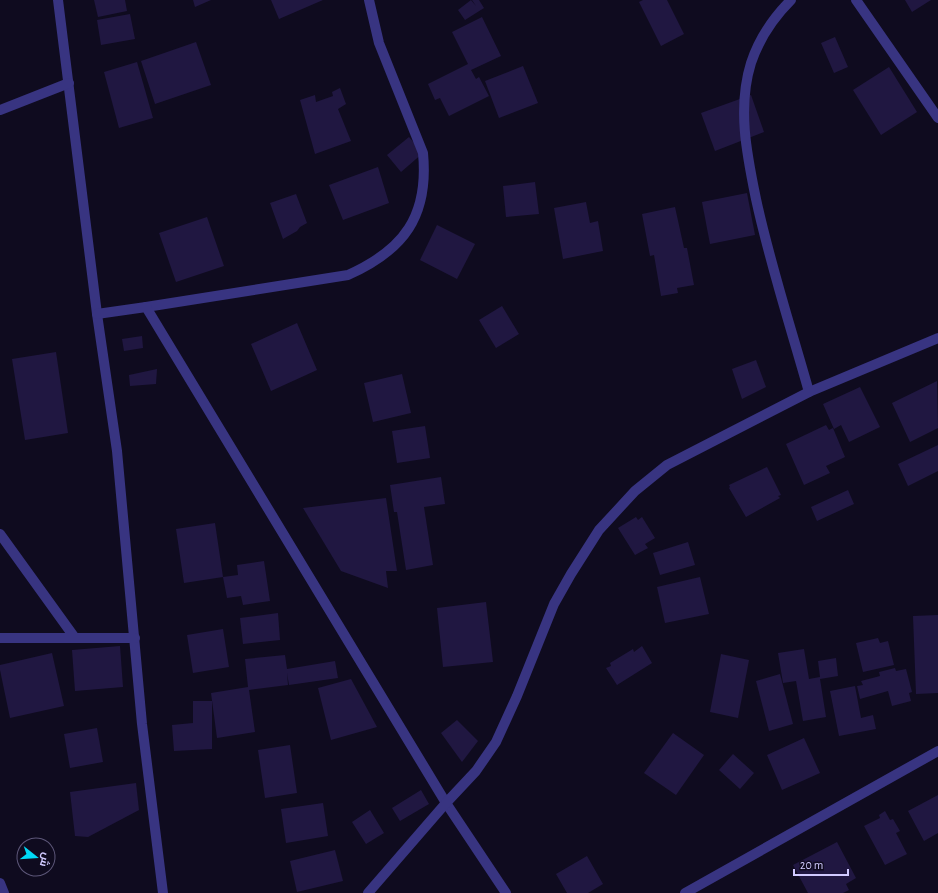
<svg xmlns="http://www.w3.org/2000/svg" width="938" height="893" font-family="'Alegreya Sans',Cairo,sans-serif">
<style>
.building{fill:#201741}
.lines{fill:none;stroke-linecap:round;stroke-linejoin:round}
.minor{stroke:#383481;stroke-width:10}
</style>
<rect width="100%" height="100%" fill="#0f0b1f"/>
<g class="building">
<polygon points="94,0 125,0 127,11 98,17"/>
<polygon points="193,0 211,0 195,7"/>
<polygon points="271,0 323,0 279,19"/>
<polygon points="471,0 476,6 472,0 479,0 484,8 465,20 458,10"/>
<polygon points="643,0 667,0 684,34 661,46 639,2"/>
<polygon points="905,0 931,0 912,12"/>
<polygon points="130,14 135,39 101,45 97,20"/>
<polygon points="482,17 501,56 471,70 476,79 479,77 489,96 449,116 440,98 435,100 428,84 468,64 452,32"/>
<polygon points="835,37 848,67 834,73 821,43"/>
<polygon points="196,42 211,85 155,104 141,61"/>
<polygon points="137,62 153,118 119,128 104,72"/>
<polygon points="523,66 538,103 499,118 485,81"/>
<polygon points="889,67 917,112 881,135 853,90"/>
<polygon points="340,88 346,104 338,109 351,141 315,154 300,100 315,95 316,102 333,96 332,92"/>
<polygon points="751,95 764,132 715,151 701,113"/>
<polygon points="409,137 423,153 401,172 387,155"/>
<polygon points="378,167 389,203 343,220 329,185"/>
<polygon points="535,182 539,214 506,217 503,186"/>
<polygon points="747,193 755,235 710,244 702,202"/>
<polygon points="296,194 307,223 300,227 297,231 283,239 270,203"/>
<polygon points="586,202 590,223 598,221 603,251 563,259 554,208"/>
<polygon points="675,207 684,248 687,248 694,285 677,288 678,293 661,296 654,255 650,256 642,214"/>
<polygon points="207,217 224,266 176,282 159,233"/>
<polygon points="437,225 475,244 457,279 420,260"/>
<polygon points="502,306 519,334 496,348 479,320"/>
<polygon points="297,323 317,370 271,391 251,344"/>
<polygon points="142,336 143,348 124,351 122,339"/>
<polygon points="56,352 68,433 25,440 12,359"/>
<polygon points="756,360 766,387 742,399 732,369"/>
<polygon points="157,369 156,384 130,386 129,375"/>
<polygon points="402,374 411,413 373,422 364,383"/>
<polygon points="937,381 938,428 910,442 892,403"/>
<polygon points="860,387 880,427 849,442 841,425 834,429 823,404"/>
<polygon points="826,425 829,430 833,428 845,457 826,466 830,473 804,485 786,444"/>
<polygon points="425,426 430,458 397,463 392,431"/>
<polygon points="938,445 938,471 908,486 898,464"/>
<polygon points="767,467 781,495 778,496 780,498 746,517 729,488 730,487 729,485"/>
<polygon points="441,477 445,504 424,507 433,565 406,570 397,512 394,512 390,485"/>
<polygon points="848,490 854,504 817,521 811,507"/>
<polygon points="386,498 397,571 386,571 388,588 341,571 303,508"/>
<polygon points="636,517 638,520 642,517 655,538 645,544 648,548 635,555 618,528"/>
<polygon points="215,523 223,577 238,575 237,565 264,561 270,601 243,605 241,596 227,598 223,577 184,583 176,529"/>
<polygon points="688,542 695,565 660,575 653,553"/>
<polygon points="700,577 709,614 665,623 657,587"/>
<polygon points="486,602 493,662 443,667 437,608"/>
<polygon points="278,613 280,640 243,644 240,618"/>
<polygon points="938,615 938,693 916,694 913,616"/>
<polygon points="223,629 229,667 193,673 187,635"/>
<polygon points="878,638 880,643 888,641 894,665 863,672 856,643"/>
<polygon points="120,646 123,687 75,691 72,650"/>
<polygon points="642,646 652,663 617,685 606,668 611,666 610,663 633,649 634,652"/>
<polygon points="804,649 809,679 820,677 818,661 836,658 838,676 820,679 826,717 803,721 796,681 783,683 778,653"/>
<polygon points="52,653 64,706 10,718 0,670 0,665"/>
<polygon points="721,654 749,660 738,718 710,712"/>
<polygon points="285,655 287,669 335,661 338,678 289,685 287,673 288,685 249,690 255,732 217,738 211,693 248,687 245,659"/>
<polygon points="895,668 896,671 906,669 912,692 909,693 911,701 892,706 888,691 860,699 857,686 863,685 861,681 880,676 879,672"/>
<polygon points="780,674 793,724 769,731 756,681"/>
<polygon points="351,679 377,727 331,740 318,688"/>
<polygon points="855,686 861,718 873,715 876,729 839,736 830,691"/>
<polygon points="193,701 212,701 212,749 174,751 172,725 193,723"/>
<polygon points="457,720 478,741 462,762 441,733"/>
<polygon points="97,728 103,762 70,768 64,734"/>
<polygon points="673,733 704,755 676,795 644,773"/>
<polygon points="804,738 820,773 782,790 767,755"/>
<polygon points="290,745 297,793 265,798 258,750"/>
<polygon points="733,754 754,773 740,789 719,770"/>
<polygon points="136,783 139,810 88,837 75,836 70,792"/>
<polygon points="421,790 429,804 400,821 392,808"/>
<polygon points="938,795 938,833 924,841 908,811"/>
<polygon points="323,803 328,836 286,843 281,809"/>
<polygon points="370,810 384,833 366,844 352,822"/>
<polygon points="885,811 890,820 893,819 900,831 896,833 907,854 885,865 864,826 880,818 879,815"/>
<polygon points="837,842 856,878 846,884 849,890 843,893 808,893 793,865"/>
<polygon points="335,850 343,881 297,892 290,861"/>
<polygon points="587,856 603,884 588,893 567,893 556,874"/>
</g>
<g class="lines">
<g class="minor">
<polyline points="58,0 97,314 117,451 142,724 163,893"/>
<path d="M791,0c-18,18 -32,39 -40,63 -14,45 -4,92 5,136 14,65 35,129 53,193"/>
<polyline points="856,0 938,118"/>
<polyline points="0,110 69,83"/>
<path d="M146,307l202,-32c56,-25 81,-59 75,-122l-44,-110 -10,-43"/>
<polyline points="97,314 146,307 446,803 506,893"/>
<polyline points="0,534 75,638"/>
<polyline points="0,638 135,638"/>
<polyline points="0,883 4,893"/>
<polyline points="368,893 446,803 476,771 496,742 517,696 554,604 571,574 599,530 635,491 667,465 809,392 938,338"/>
<polyline points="685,893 938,751"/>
</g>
</g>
<g transform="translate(36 857) rotate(107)"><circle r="19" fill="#0f0b1f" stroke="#5d5779"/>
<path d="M0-3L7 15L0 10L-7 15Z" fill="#00d9f5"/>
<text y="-6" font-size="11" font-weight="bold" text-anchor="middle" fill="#d1caff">ش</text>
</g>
<path d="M794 869v6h54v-6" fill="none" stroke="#d1caff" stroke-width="2"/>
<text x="800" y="869" font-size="12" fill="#d1caff" stroke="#0f0b1f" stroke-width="3" paint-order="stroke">20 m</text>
</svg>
